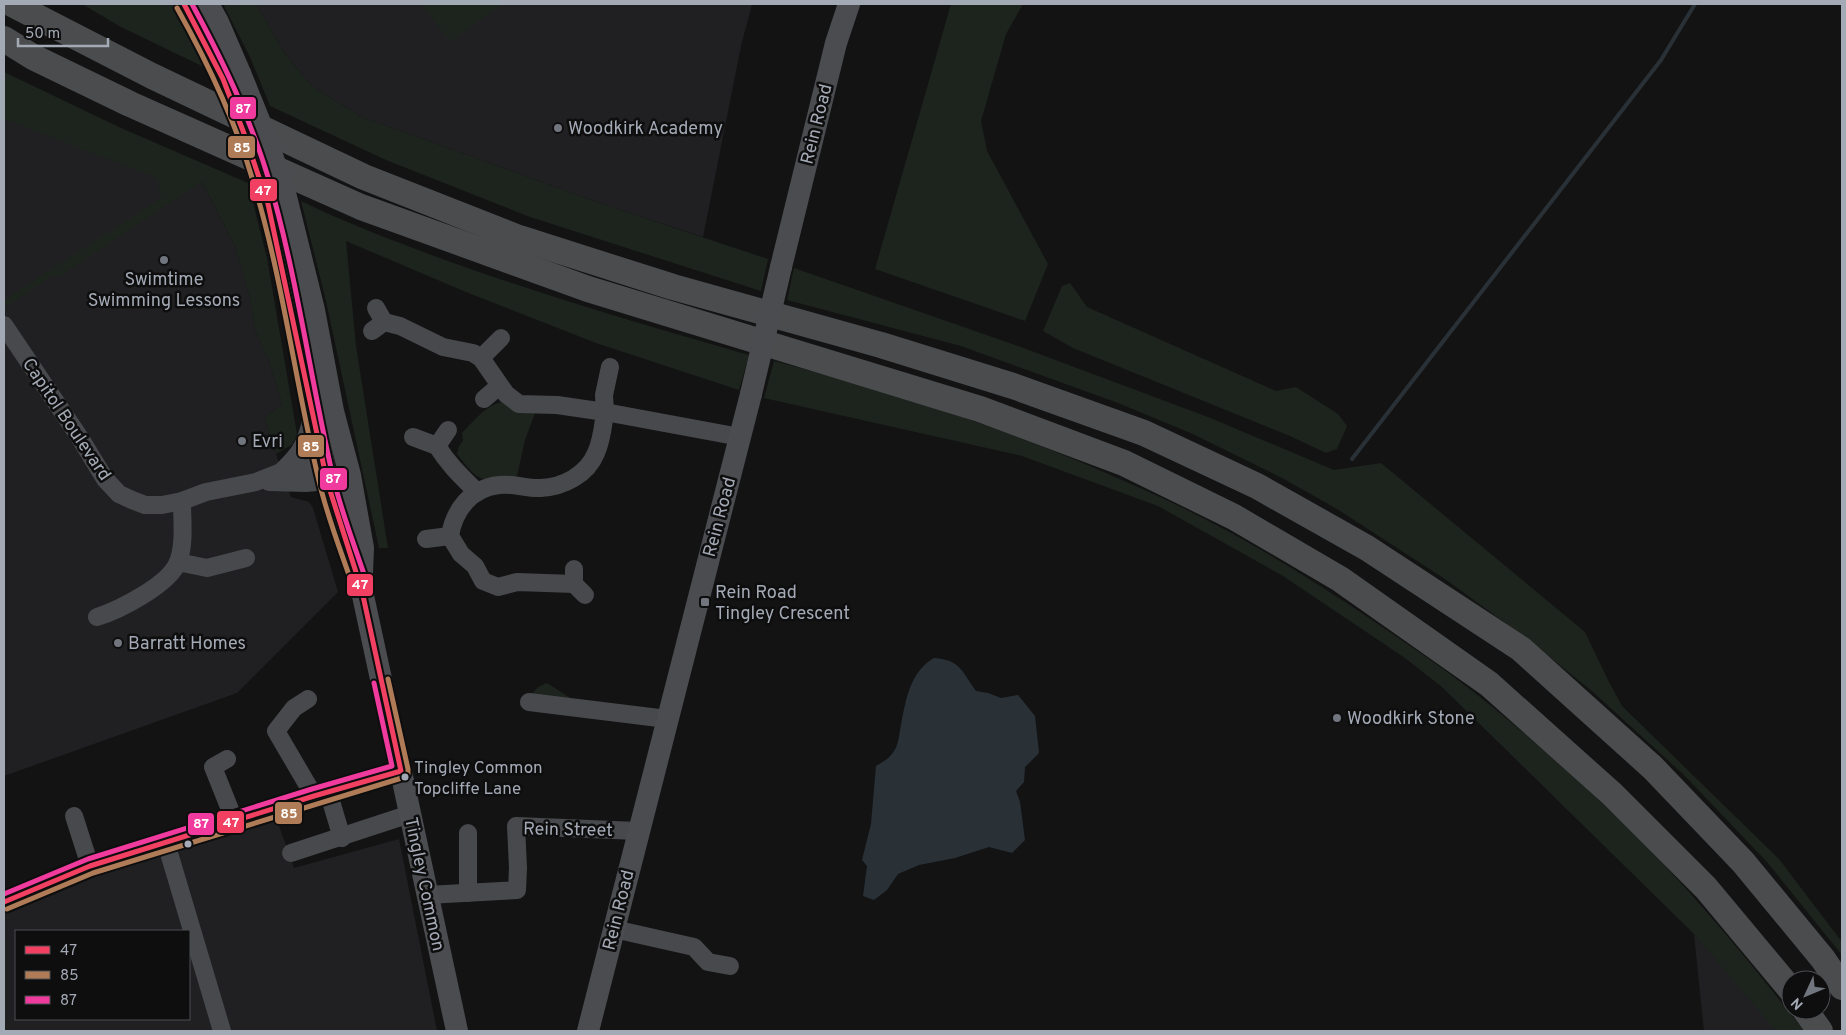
<svg xmlns="http://www.w3.org/2000/svg" width="1846" height="1035" font-family="Overpass,sans-serif">
<style>
.built{fill:#202022;fill-rule:evenodd}
.green{fill:#1d241e}
.water{fill:#293137}
.lines{fill:none;stroke-linecap:round;stroke-linejoin:round}
.stream{stroke:#293137;stroke-width:4}
.minor{stroke:#48494c;stroke-width:18}
.major{stroke:#4a4c4f;stroke-width:22}
.highway{stroke:#4a4c4e;stroke-width:26}
.major-bridge{stroke:#4a4c4f;stroke-width:22}
.bus-1-casing{stroke:#0e0e0f;stroke-width:9}
.bus-2-casing{stroke:#0e0e0f;stroke-width:9}
.bus-3-casing{stroke:#0e0e0f;stroke-width:9}
.bus-1{stroke:#f24062;stroke-width:5}
.bus-2{stroke:#b07c57;stroke-width:5}
.bus-3{stroke:#f13a9d;stroke-width:5}
.poi-dot{fill:#71757d;stroke:#0e0e0f;stroke-width:2}
.bus-dot{fill:#a4aab5;stroke:#0e0e0f;stroke-width:2}
.labels{text-anchor:middle;stroke-width:5;stroke-linejoin:round;paint-order:stroke}
.bus-label{font-size:17px;fill:#a4aab5;stroke:#0e0e0f;text-anchor:start}
.street-label{font-size:18px;fill:#a4aab5;stroke:#0e0e0f}
.poi-label{font-size:18px;fill:#a4aab5;stroke:#0e0e0f;text-anchor:start}
.line-badge{stroke:#0e0e0f;stroke-width:2}
.badge-label{font-size:14px;text-anchor:middle;font-weight:bold;fill:#fff}
</style>
<rect width="100%" height="100%" fill="#131314"/>
<g class="built">
<polygon points="256,4 752,4 741,46 703,237 611,207 362,117 313,87 285,54"/>
<polygon points="4,115 202,182 235,246 251,302 255,330 270,364 282,404 265,417 276,454 291,497 309,502 313,508 338,592 237,693 4,776"/>
<path d="M277,820l17,48 105,-29 38,192h-433v-118l43,-23zM16,931h173v88h-173z"/>
<polygon points="1694,934 1764,1015 1776,1031 1704,1031"/>
</g>
<g class="green">
<polygon points="82,4 172,4 204,67 121,27"/>
<polygon points="223,4 256,4 285,54 313,87 362,117 611,207 768,259 761,291 530,217 386,160 270,106 250,57"/>
<polygon points="422,4 502,4 450,42"/>
<polygon points="951,4 1023,4 1006,34 981,121 987,151 1048,264 1025,321 875,269"/>
<polygon points="4,72 121,128 248,183 267,258 297,434 293,444 276,454 265,417 282,404 270,364 255,330 251,302 235,246 202,182 62,275 52,276 6,307 4,300 161,198 157,178 4,119"/>
<path d="M301,201c47,23 96,41 144,59 100,36 202,66 304,95l-10,35 -143,-47 -130,-51 -120,-51 10,105 32,202h-9l-53,-247z"/>
<polygon points="794,268 1018,346 1208,417 1334,470 1381,463 1585,632 1608,680 1622,706 1779,859 1842,942 1842,955 1767,862 1683,774 1593,692 1526,638 1445,579 1337,509 1282,478 1193,434 1118,403 961,346 787,300"/>
<polygon points="1070,283 1087,307 1276,391 1296,387 1338,414 1347,426 1337,449 1326,453 1290,436 1073,348 1043,331 1062,286"/>
<path d="M774,361c41,11 82,21 122,34 86,27 170,59 253,97 78,35 152,80 223,128 37,25 74,50 108,77 57,46 113,95 164,147 58,59 110,123 160,187h-28l-82,-97 -252,-247 -37,-29 -122,-82 -125,-70 -136,-50 -258,-58z"/>
<path d="M502,402l17,9 16,2 -10,27 -8,36c-37,5 -36,9 -60,-22l2,-8 4,-5 -1,-8c11,-11 24,-28 40,-31z"/>
<path d="M547,683l42,27 -60,-8c4,-11 7,-15 18,-19z"/>
</g>
<path class="water" d="M934,658c27,2 28,14 42,33l12,2 13,5 17,-3 17,21 4,37 -14,14 -1,15 -8,9 4,11 5,38 -13,13 -23,-6 -34,11 -36,7 -21,9 -11,16 -13,10 -11,-4 4,-30 -5,-6 9,-36 5,-58c7,-4 14,-8 18,-15 5,-7 5,-17 7,-26 5,-26 9,-53 33,-67z"/>
<g class="lines">
<polyline class="stream" points="1352,459 1661,60 1695,4"/>
<g class="minor">
<polyline points="384,322 400,326 443,347 473,353 481,358 506,394 519,404 557,405 605,412 604,395 610,367"/>
<polyline points="4,325 80,438 105,479 119,494 132,500 145,505 162,505 182,501 206,492 256,482 281,472 323,466"/>
<polyline points="372,331 384,322 376,308"/>
<polyline points="481,358 501,338"/>
<polyline points="484,399 499,386"/>
<polyline points="413,437 437,446 448,430"/>
<path d="M437,446c12,19 24,30 40,46"/>
<path d="M281,472c21,-20 24,-26 31,-54"/>
<polyline points="269,482 306,483 327,481"/>
<polyline points="426,539 450,536"/>
<polyline points="178,562 207,568 246,558"/>
<polyline points="574,569 574,584 585,595"/>
<path d="M574,584l-57,-2 -19,5 -15,-6 -8,-15 -14,-12 -11,-18c4,-26 21,-48 49,-51 14,-2 28,4 42,3 22,-1 46,-13 55,-35 6,-13 7,-27 9,-41l135,25"/>
<path d="M97,617c22,-7 72,-32 81,-55 7,-18 4,-42 4,-61"/>
<polyline points="308,699 294,708 276,731 314,796"/>
<polyline points="529,702 667,719"/>
<polyline points="227,759 213,767 235,822"/>
<polyline points="328,791 342,838"/>
<polyline points="74,816 90,866"/>
<polyline points="166,843 222,1031"/>
<polyline points="291,853 410,814"/>
<polyline points="468,893 468,833"/>
<polyline points="427,895 517,890 518,868 516,826 638,831"/>
<polyline points="4,902 90,866 276,809 314,796 401,771"/>
<polyline points="614,929 694,947 708,962 730,966"/>
</g>
<g class="major">
<polyline points="184,4 223,79"/>
<polyline points="208,4 218,22 240,73"/>
<polyline points="284,189 314,310 333,411 350,475 363,548 362,572"/>
<polyline points="268,204 297,334 327,481 362,591 457,1031"/>
<polyline points="781,267 836,43 849,4"/>
<polyline points="588,1031 751,394"/>
</g>
<g class="highway">
<polyline points="12,4 152,76 364,177 519,238 673,287 881,345 1013,386 1144,433 1257,486 1367,548 1521,649 1653,768 1743,862 1823,959 1842,987"/>
<polyline points="4,39 33,57 130,104 361,207 588,289 980,409 1124,463 1234,517 1340,579 1489,684 1612,794 1706,888 1791,990"/>
<polyline points="1805,1010 1820,1031"/>
</g>
<g class="major-bridge">
<polyline points="240,73 261,125 284,189"/>
<polyline points="223,79 245,136 268,204"/>
<polyline points="751,394 781,267"/>
</g>
<defs>
<polyline id="bus-1" points="4,902 90,866 314,796 401,771 362,591 327,481 268,204 245,136 223,79 184,4"/>
<g id="bus-2">
<path d="M177,8c31,55 58,112 76,173 30,98 42,201 66,300 9,39 24,75 36,112"/>
<polyline points="7,909 93,873 405,777 408,774 408,769 388,679"/>
</g>
<g id="bus-3">
<path d="M192,4c30,55 58,113 76,173 29,98 42,200 65,300 9,38 24,75 36,112"/>
<polyline points="4,894 88,859 312,789 392,766 374,683"/>
</g>
</defs>
<use href="#bus-1" class="bus-1-casing"/>
<use href="#bus-2" class="bus-2-casing"/>
<use href="#bus-3" class="bus-3-casing"/>
<use href="#bus-1" class="bus-1"/>
<use href="#bus-2" class="bus-2"/>
<use href="#bus-3" class="bus-3"/>
</g>
<g class="poi-dot">
<circle cx="558" cy="128" r="5"/>
<circle cx="164" cy="260" r="5"/>
<circle cx="242" cy="441" r="5"/>
<rect x="700" y="597" width="10" height="10" rx="2.5"/>
<circle cx="118" cy="643" r="5"/>
<circle cx="1337" cy="718" r="5"/>
</g>
<g class="bus-dot">
<circle cx="405" cy="777" r="4.5"/>
<circle cx="188" cy="844" r="4.5"/>
</g>
<g class="labels">
<g class="bus-label">
<text x="414" y="773">Tingley Common<tspan x="414" dy="21">Topcliffe Lane</tspan></text>
</g>
<g class="street-label">
<text transform="translate(816 124) rotate(-76)" y="6">Rein Road</text>
<text transform="translate(67 419) rotate(56)" y="6">Capitol Boulevard</text>
<text transform="translate(719 517) rotate(-75)" y="6">Rein Road</text>
<text transform="translate(568 829) rotate(1)" y="6">Rein Street</text>
<text transform="translate(425 884) rotate(78)" y="6">Tingley Common</text>
<text transform="translate(618 910) rotate(-76)" y="6">Rein Road</text>
</g>
<g class="poi-label">
<text x="568" y="134">Woodkirk Academy</text>
<text x="164" y="285" text-anchor="middle">Swimtime<tspan x="164" dy="21">Swimming Lessons</tspan></text>
<text x="252" y="447">Evri</text>
<text x="715" y="598">Rein Road<tspan x="715" dy="21">Tingley Crescent</tspan></text>
<text x="128" y="649">Barratt Homes</text>
<text x="1347" y="724">Woodkirk Stone</text>
</g>
</g>
<g class="line-badge">
<rect x="229" y="96" width="28" height="24" rx="5" fill="#f13a9d"/>
<rect x="227" y="135" width="29" height="24" rx="5" fill="#b07c57"/>
<rect x="249" y="178" width="29" height="24" rx="5" fill="#f24062"/>
<rect x="297" y="434" width="28" height="24" rx="5" fill="#b07c57"/>
<rect x="319" y="467" width="29" height="24" rx="5" fill="#f13a9d"/>
<rect x="346" y="573" width="28" height="24" rx="5" fill="#f24062"/>
<rect x="274" y="801" width="29" height="24" rx="5" fill="#b07c57"/>
<rect x="216" y="810" width="29" height="24" rx="5" fill="#f24062"/>
<rect x="187" y="812" width="28" height="24" rx="5" fill="#f13a9d"/>
</g>
<g class="badge-label">
<text x="243" y="113">87</text>
<text x="242" y="152">85</text>
<text x="263" y="195">47</text>
<text x="311" y="451">85</text>
<text x="333" y="483">87</text>
<text x="360" y="589">47</text>
<text x="289" y="818">85</text>
<text x="231" y="827">47</text>
<text x="201" y="828">87</text>
</g>
<rect width="1846" height="1035" fill="none" stroke="#a4aab5" stroke-width="10"/>
<rect x="15" y="930" width="175" height="90" fill="#0e0e0f" stroke="#4a4c51"/>
<rect x="25" y="946" width="25" height="8" fill="#f24062" stroke="#4a4c51"/>
<text x="60" y="955" font-size="15" fill="#a4aab5">47</text>
<rect x="25" y="971" width="25" height="8" fill="#b07c57" stroke="#4a4c51"/>
<text x="60" y="980" font-size="15" fill="#a4aab5">85</text>
<rect x="25" y="996" width="25" height="8" fill="#f13a9d" stroke="#4a4c51"/>
<text x="60" y="1005" font-size="15" fill="#a4aab5">87</text>
<g transform="translate(1806 995) rotate(226)"><circle r="24" fill="#0e0e0f" stroke="#4a4c51"/>
<path d="M0-4L9 19L0 12L-9 19Z" fill="#71757d"/>
<text y="-8" font-size="14" font-weight="bold" text-anchor="middle" fill="#a4aab5">N</text>
</g>
<path d="M18 38v8h90v-8" fill="none" stroke="#a4aab5" stroke-width="2.5"/>
<text x="25" y="38" font-size="15" fill="#a4aab5" stroke="#0e0e0f" stroke-width="4" paint-order="stroke">50 m</text>
</svg>
